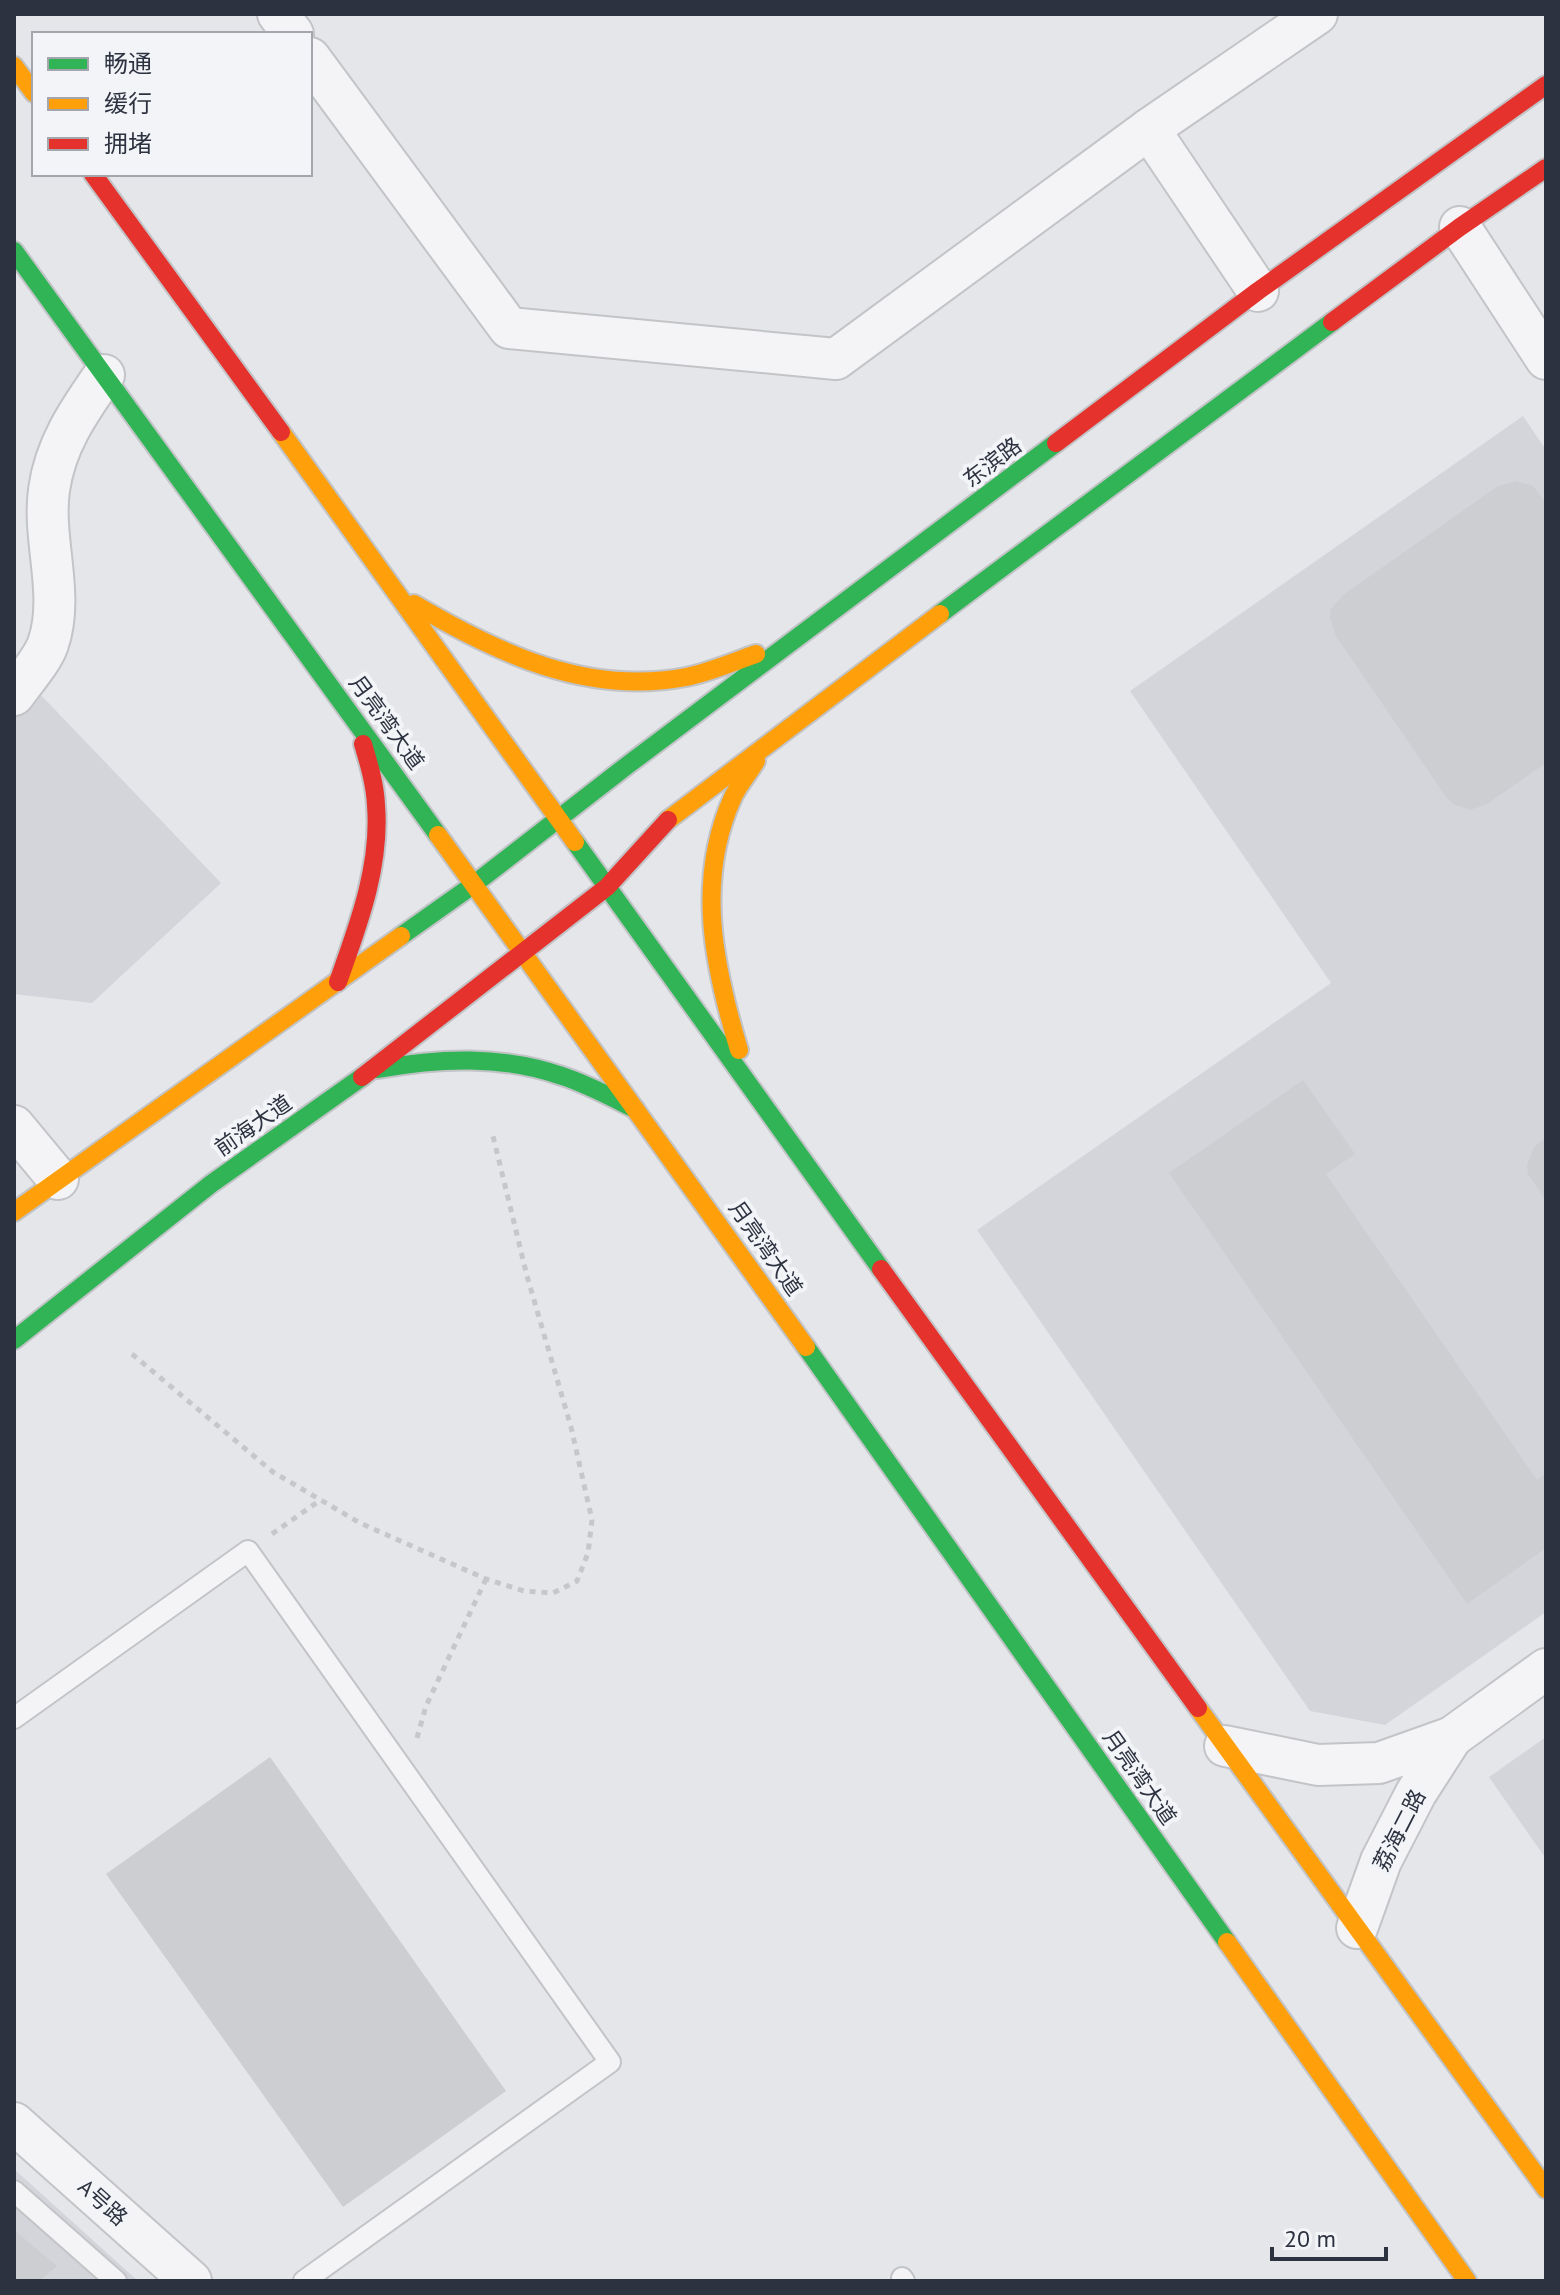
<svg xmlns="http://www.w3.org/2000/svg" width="1560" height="2295" font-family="'PT Sans','Noto Sans SC',sans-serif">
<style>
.built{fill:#d4d5db}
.building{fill:#cdced1}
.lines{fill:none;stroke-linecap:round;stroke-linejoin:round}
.lane-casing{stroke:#c3c4c7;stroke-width:24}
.street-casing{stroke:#c3c4c7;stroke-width:44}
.fast-casing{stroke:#c1c3c6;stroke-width:22}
.slow-casing{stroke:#c1c3c6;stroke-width:22}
.jam-casing{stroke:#c1c3c6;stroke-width:22}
.path{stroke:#c6c7cb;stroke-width:5;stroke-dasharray:6 6;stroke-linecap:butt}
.lane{stroke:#f4f4f6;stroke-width:20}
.street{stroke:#f4f4f6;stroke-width:40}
.fast{stroke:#30b455;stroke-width:18}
.slow{stroke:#ff9f0a;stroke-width:18}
.jam{stroke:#e5322d;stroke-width:18}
.labels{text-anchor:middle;stroke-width:8;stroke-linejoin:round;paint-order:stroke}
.street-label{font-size:22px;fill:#2d3240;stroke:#f3f4f7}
</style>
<rect width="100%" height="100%" fill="#e5e6e9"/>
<g class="built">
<polygon points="1523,416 1546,450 1546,1612 1385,1725 1310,1711 977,1230 1331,983 1130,691"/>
<polygon points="14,667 221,883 92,1003 14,994"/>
<polygon points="1546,1737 1546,1859 1489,1777"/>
<polygon points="14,2169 138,2281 14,2281"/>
</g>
<g class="building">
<polygon points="1516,481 1533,486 1546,503 1546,763 1487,804 1470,810 1453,804 1446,797 1336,636 1330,618 1331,609 1343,595 1498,486"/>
<polygon points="1303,1080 1355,1154 1326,1174 1537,1480 1546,1473 1546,1548 1467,1604 1169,1173"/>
<polygon points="1546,1137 1546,1201 1528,1174 1527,1165 1534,1147"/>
<polygon points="270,1757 506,2091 343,2207 106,1874"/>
<polygon points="14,2230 57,2266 39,2281 14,2281"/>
</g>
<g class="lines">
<defs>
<g id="lane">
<polyline points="14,1718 248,1551 610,2062 304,2281"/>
<polyline points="14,2191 116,2281"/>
<polyline points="902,2278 904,2281"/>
</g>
<g id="street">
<polyline points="278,14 293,34"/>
<polyline points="310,58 509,328 836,359 1149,129 1317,14"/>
<polyline points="1149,129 1258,291"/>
<polyline points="1460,227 1546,359"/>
<path d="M14,695c11,-16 28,-34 34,-51 17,-49 -6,-104 1,-154 6,-45 30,-79 55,-115"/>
<polyline points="14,1126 58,1179"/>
<polyline points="1452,1737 1546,1669"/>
<polyline points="1225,1746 1318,1765 1379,1763 1452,1737 1416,1793 1381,1861 1357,1928"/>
<polyline points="14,2123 191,2281"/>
</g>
<g id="fast">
<polyline points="14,251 438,835"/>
<polyline points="940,614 1332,322"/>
<polyline points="575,842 881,1269"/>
<polyline points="401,936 473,885 629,764 1056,443"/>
<path d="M378,1069c61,-11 124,-14 184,7 25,8 49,21 73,33"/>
<polyline points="14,1340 211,1184 362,1077"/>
<polyline points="806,1347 1227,1942"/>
</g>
<g id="slow">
<polyline points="14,66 34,93"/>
<polyline points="281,432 575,842"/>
<path d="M414,604c83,49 173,92 272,73 24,-5 47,-15 70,-23"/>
<polyline points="668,820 940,614"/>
<polyline points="438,835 806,1347"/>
<path d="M739,1050c-25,-83 -44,-170 -6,-253 6,-13 16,-24 23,-36"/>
<polyline points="14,1212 401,936"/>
<polyline points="1198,1708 1546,2189"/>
<polyline points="1227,1942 1467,2281"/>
</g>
<g id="jam">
<polyline points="93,174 281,432"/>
<polyline points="1332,322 1460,227 1546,168"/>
<polyline points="1056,443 1258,291 1546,85"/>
<path d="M338,982c20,-56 43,-116 38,-177 -1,-21 -7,-41 -13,-61"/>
<polyline points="362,1077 607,887 668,820"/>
<polyline points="881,1269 1198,1708"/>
</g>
</defs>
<use href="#lane" class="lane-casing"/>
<use href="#street" class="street-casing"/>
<use href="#fast" class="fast-casing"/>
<use href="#slow" class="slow-casing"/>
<use href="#jam" class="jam-casing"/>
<g class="path">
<polyline points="132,1354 273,1472 360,1523 486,1579 524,1591 553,1593 577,1581 588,1553 592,1520 571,1427 527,1276 493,1136"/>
<polyline points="272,1534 319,1501"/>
<polyline points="417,1738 426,1706 486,1579"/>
</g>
<use href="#lane" class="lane"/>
<use href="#street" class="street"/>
<use href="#fast" class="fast"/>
<use href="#slow" class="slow"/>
<use href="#jam" class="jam"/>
</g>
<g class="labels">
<g class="street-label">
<text transform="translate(992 462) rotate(-37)" y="8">东滨路</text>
<text transform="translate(387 722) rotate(54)" y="8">月亮湾大道</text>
<text transform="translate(253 1125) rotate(-35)" y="8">前海大道</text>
<text transform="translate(766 1248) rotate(55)" y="8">月亮湾大道</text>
<text transform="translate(1140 1777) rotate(55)" y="8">月亮湾大道</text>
<text transform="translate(1399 1830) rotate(-63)" y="8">荔海二路</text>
<text transform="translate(103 2202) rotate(42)" y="8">A号路</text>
</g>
</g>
<rect width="1560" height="2295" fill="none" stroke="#2d3240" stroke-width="32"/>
<rect x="32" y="32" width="280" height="144" fill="#f3f4f7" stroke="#a4a6ae" stroke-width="2"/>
<rect x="48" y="58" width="40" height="12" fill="#30b455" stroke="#a4a6ae" stroke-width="2"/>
<text x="104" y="72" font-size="24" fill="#2d3240">畅通</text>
<rect x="48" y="98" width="40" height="12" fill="#ff9f0a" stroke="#a4a6ae" stroke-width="2"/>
<text x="104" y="112" font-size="24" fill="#2d3240">缓行</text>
<rect x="48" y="138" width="40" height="12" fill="#e5322d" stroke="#a4a6ae" stroke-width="2"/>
<text x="104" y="152" font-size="24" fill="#2d3240">拥堵</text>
<path d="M1272 2247v12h114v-12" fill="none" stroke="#2d3240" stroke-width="4"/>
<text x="1284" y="2247" font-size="24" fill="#2d3240" stroke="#f3f4f7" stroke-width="6" paint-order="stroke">20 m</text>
</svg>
